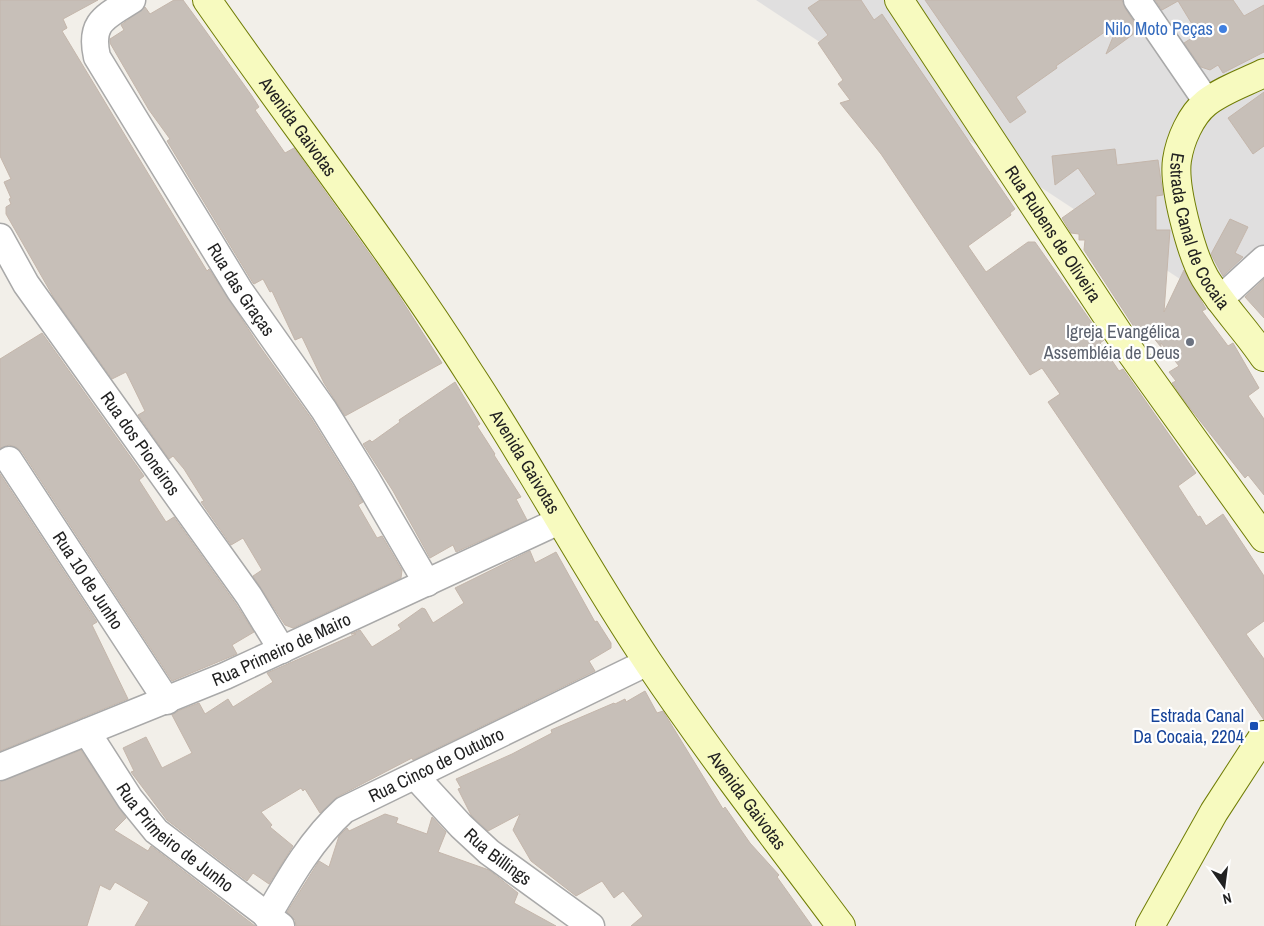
<svg xmlns="http://www.w3.org/2000/svg" width="1264" height="926" font-family="'Archivo Narrow',sans-serif">
<style>
.residential{fill:#e0dfdf}
.building{fill:#c7bfb8;stroke:#c4b6ab}
.lines{fill:none;stroke-linecap:round;stroke-linejoin:round}
.street-casing{stroke:#a9a9a9;stroke-width:29}
.secondary-casing{stroke:#707d05;stroke-width:30}
.street{stroke:#fff;stroke-width:26}
.secondary{stroke:#f7fabf;stroke-width:28}
.shop-dot{fill:#3f7fe0;stroke:#fff;stroke-width:2}
.worship-dot{fill:#6b7280;stroke:#fff;stroke-width:2}
.transit-dot{fill:#1a4fb4;stroke:#fff;stroke-width:2}
.labels{text-anchor:middle;stroke-width:4.5;stroke-linejoin:round;paint-order:stroke}
.shop-label{font-size:18px;fill:#366cbe;stroke:#fff;text-anchor:end}
.street-label{font-size:18px;fill:#222;stroke:#fff}
.worship-label{font-size:18px;fill:#5b616d;stroke:#fff;text-anchor:end}
.transit-label{font-size:18px;fill:#164399;stroke:#fff;text-anchor:end}
</style>
<rect width="100%" height="100%" fill="#f2efe9"/>
<polygon class="residential" points="756,0 1264,0 1264,268 1218,304"/>
<g class="building">
<polygon points="0,0 98,0 63,19 67,28 62,31 207,271 209,269 258,344 311,418 363,502 358,505 377,538 382,536 402,570 401,578 293,628 285,625 253,576 262,570 243,538 231,545 201,502 204,501 184,469 173,456 169,459 138,415 145,411 126,372 112,379 54,298 6,214 6,207 11,204 9,199 11,198 4,182 11,179 0,156"/>
<polygon points="174,0 183,0 202,26 252,96 259,107 255,110 285,153 294,148 394,288 442,363 345,416 324,383 302,337 295,340 272,291 270,292 263,279 254,284 253,283 167,141 170,139 149,110 110,43 110,39 124,30 121,25 145,7 150,14"/>
<polygon points="820,0 861,0 874,20 882,14 1015,209 1010,213 1011,215 968,246 986,272 1028,242 1035,242 1104,340 1100,343 1119,371 1123,369 1196,473 1178,486 1198,517 1200,516 1206,526 1223,514 1264,576 1264,621 1246,634 1264,659 1264,720 1048,402 1060,394 1042,368 1030,375 881,154 840,103 850,100 838,84 843,80 818,43 828,35 808,8"/>
<polygon points="925,0 1122,0 1125,8 1139,30 1106,54 1119,22 1056,66 1057,68 1016,97 1026,112 1010,123"/>
<polygon points="1155,0 1233,0 1244,16 1264,5 1264,52 1223,73 1218,65 1210,70 1201,67 1184,43 1198,34 1178,1 1162,10"/>
<polygon points="1264,92 1264,146 1253,154 1228,118"/>
<polygon points="1115,149 1117,165 1158,160 1163,195 1156,196 1156,230 1170,230 1164,312 1184,270 1206,309 1202,311 1228,346 1233,343 1259,388 1248,396 1264,419 1264,495 1248,475 1245,478 1186,403 1172,383 1176,381 1169,372 1179,366 1161,343 1161,347 1148,331 1140,336 1084,250 1085,240 1079,240 1079,234 1071,233 1062,218 1096,194 1078,168 1055,185 1052,156"/>
<polygon points="1230,219 1248,227 1235,253 1243,257 1223,276 1211,254"/>
<polygon points="1264,279 1264,318 1245,297"/>
<polygon points="42,333 144,476 139,480 166,522 174,517 236,604 254,632 232,645 237,654 172,681 22,452 16,447 9,445 0,448 0,359"/>
<polygon points="455,382 480,424 477,426 495,454 494,455 521,497 516,499 527,520 456,552 453,545 430,558 393,491 363,444 370,440 372,442 400,422 399,420"/>
<polygon points="0,474 97,622 92,625 128,699 0,751"/>
<polygon points="530,551 535,563 556,552 595,622 597,621 611,643 611,648 589,661 595,671 413,760 412,758 337,797 320,813 305,789 303,791 301,788 261,812 272,825 270,827 293,846 269,884 253,873 247,881 167,820 131,772 134,771 123,748 146,737 162,768 192,753 172,715 180,710 199,703 205,714 228,699 233,707 273,682 267,673 356,634 351,634 360,630 372,647 401,629 398,625 422,608 425,609 433,623 464,603 455,588"/>
<polygon points="645,691 657,713 663,711 723,809 725,807 750,843 779,875 777,877 812,926 631,926 643,916 623,891 614,898 602,881 576,896 531,861 513,830 520,814 488,831 471,815 458,789 461,788 456,779 512,754 552,733 551,730 614,703 615,704 625,699 626,702"/>
<polygon points="81,750 126,818 114,830 148,851 151,846 255,926 135,926 149,902 115,882 110,890 100,885 87,926 0,926 0,782"/>
<polygon points="385,814 398,818 396,823 427,834 432,817 446,832 438,852 489,870 518,893 514,903 556,926 296,926 295,920 287,912 319,861 329,867 339,836 347,828 349,831"/>
</g>
<g class="lines">
<defs>
<g id="street">
<path id="s1" d="M132,0c-27,17 -43,22 -35,57l143,234 84,119 42,68 61,105"/>
<polyline points="1137,0 1207,102"/>
<path id="s2" d="M0,237l26,47 223,312 33,54"/>
<polyline points="1219,300 1264,259"/>
<path id="s3" d="M9,460l158,241"/>
<path id="s4" d="M87,732l43,67 26,32 125,95"/>
<path id="s5" d="M0,767l225,-91 334,-155"/>
<path id="s6" d="M415,776l46,50 28,26 102,74"/>
<path id="s7" d="M267,917c22,-38 44,-77 77,-107l304,-148"/>
</g>
<g id="secondary">
<path id="s8" d="M207,0c87,125 181,245 263,374 62,94 115,194 178,288 61,91 128,177 193,264"/>
<path id="s9" d="M899,0l233,354 132,184"/>
<path id="s10" d="M1264,73c-18,9 -42,17 -58,30 -15,12 -26,37 -29,57 -4,26 14,94 28,118 17,28 41,52 59,79"/>
<polyline points="1150,926 1214,812 1264,735"/>
</g>
</defs>
<use href="#street" class="street-casing"/>
<use href="#secondary" class="secondary-casing"/>
<use href="#street" class="street"/>
<use href="#secondary" class="secondary"/>
</g>
<circle class="shop-dot" cx="1223" cy="29" r="5"/>
<circle class="worship-dot" cx="1190" cy="342" r="5"/>
<rect class="transit-dot" x="1249" y="721" width="10" height="10" rx="2.5"/>
<g class="labels">
<g class="shop-label">
<text x="1213" y="35">Nilo Moto Peças</text>
</g>
<g class="street-label">
<text dy="6" stroke="none"><textPath href="#s8" startOffset="156">Avenida Gaivotas</textPath></text>
<text dy="6" stroke="none"><textPath href="#s10" startOffset="206">Estrada Canal de Cocaia</textPath></text>
<text dy="6" stroke="none"><textPath href="#s9" startOffset="280">Rua Rubens de Oliveira</textPath></text>
<text dy="6" stroke="none"><textPath href="#s1" startOffset="348">Rua das Graças</textPath></text>
<text dy="6" stroke="none"><textPath href="#s2" startOffset="250">Rua dos Pioneiros</textPath></text>
<text dy="6" stroke="none"><textPath href="#s8" startOffset="561">Avenida Gaivotas</textPath></text>
<text dy="6" stroke="none"><textPath href="#s3" startOffset="144">Rua 10 de Junho</textPath></text>
<text dy="6" stroke="none"><textPath href="#s5" startOffset="305">Rua Primeiro de Mairo</textPath></text>
<text dy="6" stroke="none"><textPath href="#s7" startOffset="235">Rua Cinco de Outubro</textPath></text>
<text dy="6" stroke="none"><textPath href="#s8" startOffset="966">Avenida Gaivotas</textPath></text>
<text dy="6" stroke="none"><textPath href="#s4" startOffset="139">Rua Primeiro de Junho</textPath></text>
<text dy="6" stroke="none"><textPath href="#s6" startOffset="116">Rua Billings</textPath></text>
</g>
<g class="worship-label">
<text x="1180" y="338">Igreja Evangélica<tspan x="1180" dy="21">Assembléia de Deus</tspan></text>
</g>
<g class="transit-label">
<text x="1244" y="722">Estrada Canal<tspan x="1244" dy="21">Da Cocaia, 2204</tspan></text>
</g>
</g>
<g transform="translate(1224 886) rotate(166)" stroke="#ffffff" stroke-width="4" paint-order="stroke">
<path d="M0-4L9 19L0 12L-9 19Z" fill="#222222"/>
<text y="-8" font-size="14" font-weight="bold" text-anchor="middle" fill="#222222">N</text>
</g>
</svg>
